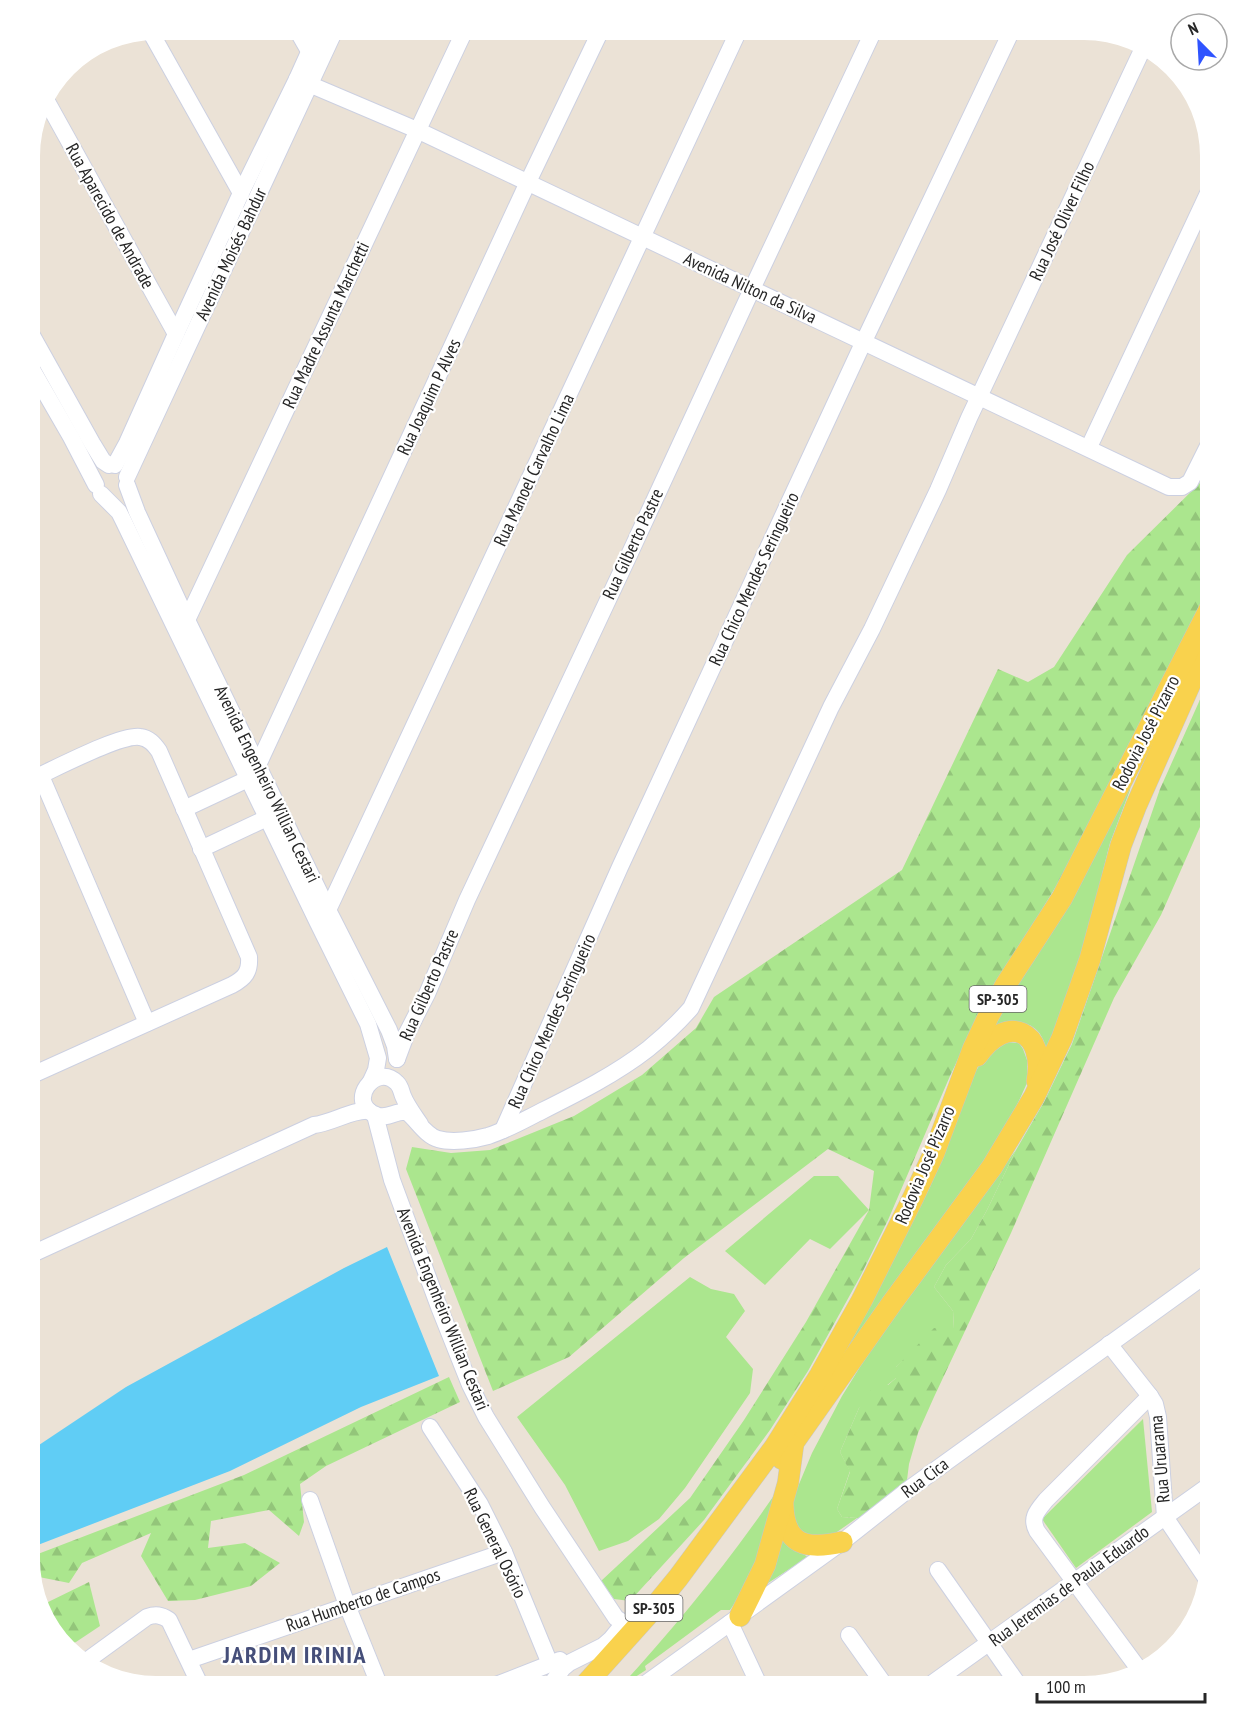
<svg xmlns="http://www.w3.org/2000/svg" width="1241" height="1717" font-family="'PT Sans Narrow',sans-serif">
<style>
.grass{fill:#abe68e}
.forest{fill:url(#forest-firs)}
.water{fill:#60cdf5}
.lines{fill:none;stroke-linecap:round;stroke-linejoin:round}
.minor-casing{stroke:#ccd0e1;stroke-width:18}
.major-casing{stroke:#c7c7c7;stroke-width:22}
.minor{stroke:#fff;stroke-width:16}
.major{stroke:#f9d24d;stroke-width:21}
.labels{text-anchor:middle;stroke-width:4.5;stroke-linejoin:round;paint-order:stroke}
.shield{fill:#fff;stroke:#676767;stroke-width:1.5}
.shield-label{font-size:16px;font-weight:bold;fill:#262626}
.street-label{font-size:18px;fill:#262626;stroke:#fff}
.district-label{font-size:24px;font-weight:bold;letter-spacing:1.5px;fill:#454e79;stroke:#fff}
</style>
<defs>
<pattern id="forest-firs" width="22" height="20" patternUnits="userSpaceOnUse" patternTransform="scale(1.5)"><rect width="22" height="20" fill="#abe68e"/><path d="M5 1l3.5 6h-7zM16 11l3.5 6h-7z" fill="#93c57a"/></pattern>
</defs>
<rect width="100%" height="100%" fill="#ebe2d6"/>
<g class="grass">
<path d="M1131,781l-1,9 -20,53 -28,112 -35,97c-7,-34 -29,-32 -56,-25z"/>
<polygon points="1007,1042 1019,1043 1023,1049 1027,1060 1027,1083 1018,1103 982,1167 827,1385 930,1187 975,1072 984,1059"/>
<polygon points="1016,1150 987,1210 971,1239 946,1265 934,1287 953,1311 954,1329 908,1356 896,1367 896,1378 859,1408 840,1452 850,1471 837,1509 842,1517 857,1518 824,1541 805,1536 794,1523 792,1501 812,1453 842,1396 888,1322"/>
<polygon points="814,1176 838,1176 869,1210 830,1249 810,1239 765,1285 725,1251"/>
<polygon points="690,1277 711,1289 734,1294 745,1311 726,1337 753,1369 750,1393 685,1488 659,1519 628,1541 599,1551 565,1485 517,1417"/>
<polygon points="1143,1419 1152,1512 1076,1568 1042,1519"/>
<path d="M777,1491c-12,41 -21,84 -47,119h-9l-76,56 1,4 -26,17c57,-62 110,-127 157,-196z"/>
<polygon points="780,1534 788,1545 808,1557 765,1585"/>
</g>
<g class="forest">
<polygon points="1211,472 1211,591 1133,747 1089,832 981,1010 950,1076 888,1220 861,1275 808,1371 770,1430 704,1520 630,1601 614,1599 601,1581 690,1498 744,1420 806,1322 869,1210 874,1171 828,1149 684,1258 569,1357 493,1391 406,1169 412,1147 451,1153 490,1150 574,1116 642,1075 696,1028 714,997 902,870 998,669 1028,682 1054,667 1127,555"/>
<polygon points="1211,675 1211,809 1200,827 1161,915 1114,998 1011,1233 934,1397 918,1433 909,1464 906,1488 864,1520 857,1518 842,1517 837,1509 850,1472 840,1452 859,1408 875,1384 888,1385 896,1378 896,1367 934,1328 954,1328 953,1311 934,1287 946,1265 971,1239 987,1210 1016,1150 1044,1102 1072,1044 1160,789"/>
<polygon points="449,1377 460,1402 326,1466 300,1484 304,1522 299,1536 269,1510 211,1521 208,1548 245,1543 280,1563 251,1586 195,1600 168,1601 141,1556 151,1533 82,1563 69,1583 34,1576 30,1557 244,1475"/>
<polygon points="89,1582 100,1626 76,1642 68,1645 47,1624 42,1605"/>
</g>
<polygon class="water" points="387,1247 439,1376 361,1407 230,1471 30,1548 30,1451 126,1387 344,1268"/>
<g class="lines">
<defs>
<g id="minor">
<polyline points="297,30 309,51"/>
<polyline points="150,31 241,193"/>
<polyline points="297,79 417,130 1169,487 1182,487 1190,482 1211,440"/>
<polyline points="45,98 176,334"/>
<polyline points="30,332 92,443 103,461 109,465"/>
<polyline points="30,366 71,437 96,485"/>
<polyline points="1089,447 1211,187"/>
<polyline points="115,465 127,443 176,334 241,193 297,79 319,30"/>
<polyline points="127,477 335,30"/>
<polyline points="127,485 137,512 187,620 328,910 389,1030 395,1046 397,1059"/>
<polyline points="101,494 119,512 123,520 318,923 368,1024 378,1058 376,1070 371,1081"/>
<polyline points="187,620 465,30"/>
<polyline points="258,765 528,182 601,30"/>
<polyline points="41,776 147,1023"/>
<polyline points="184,809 248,779"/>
<polyline points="201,849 267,818"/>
<polyline points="328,910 739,30"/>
<polyline points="397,1059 406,1035 427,994 467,900 630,553 752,289 874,30"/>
<path d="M30,1076l202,-91c13,-7 18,-13 17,-28l-90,-206c-5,-7 -10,-13 -19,-14 -20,-3 -87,33 -110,43"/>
<polyline points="375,1115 392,1180 439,1307 470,1385 486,1417 542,1507 616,1618 624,1623 611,1639 603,1646 569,1663 563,1668 549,1687"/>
<path d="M420,1124c-6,-9 -13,-18 -17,-28 -2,-5 -2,-9 -6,-13 -21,-22 -52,20 -21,32 11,5 20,-5 31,-3 10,8 19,24 31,27 14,4 36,1 50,-3 19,-6 36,-16 54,-25 36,-18 74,-37 106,-62 16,-13 30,-26 43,-41l140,-301 41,-78 66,-139 31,-72 175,-372"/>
<polyline points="503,1130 620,867 864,341 1012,30"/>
<path d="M30,1255l284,-130c18,-2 39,-16 55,-14"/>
<polyline points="1109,1344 1150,1396 1155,1404 1158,1417 1165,1517 1206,1578"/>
<polyline points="430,1427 480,1504 504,1552 550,1664"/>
<polyline points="310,1500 347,1605 380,1687"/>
<polyline points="938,1570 1020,1687"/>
<polyline points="730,1623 760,1687"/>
<polyline points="849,1635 886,1687"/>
<polyline points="189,1660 504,1552"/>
<path d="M85,1662l62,-45c9,-3 14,-2 22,3l32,67"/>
<path d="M1141,1672l-104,-141c-7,-13 0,-20 9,-31l104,-104"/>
<polyline points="491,1687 560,1660"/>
<polyline points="641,1687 842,1542 909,1489 1211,1271"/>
<polyline points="927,1687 1211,1484"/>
</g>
<g id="major">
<path d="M977,1056c31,-44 69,-25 60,25"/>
<polyline points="782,1459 892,1303 992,1167 1034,1097 1062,1038 1090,959 1121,845 1136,806 1211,637"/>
<path d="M783,1504c1,42 24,46 59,38"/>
<polyline points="740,1616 765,1565 788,1483 793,1446"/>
<polyline points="583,1687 646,1617 678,1578 774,1448 820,1375 862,1300 913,1198 934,1153 973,1049 988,1017 1005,986 1062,898 1211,606"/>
</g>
</defs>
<use href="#minor" class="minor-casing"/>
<use href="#major" class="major-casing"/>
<use href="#minor" class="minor"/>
<use href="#major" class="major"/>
</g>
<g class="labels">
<g class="shield">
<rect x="969.5" y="986" width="57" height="26" rx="4.5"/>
<rect x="625.5" y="1595" width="57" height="26" rx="4.5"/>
</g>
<g class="shield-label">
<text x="998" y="1005">SP-305</text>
<text x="654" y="1614">SP-305</text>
</g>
<g class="street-label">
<text transform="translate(110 216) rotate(61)" y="6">Rua Aparecido de Andrade</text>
<text transform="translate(1062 221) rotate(-65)" y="6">Rua José Oliver Filho</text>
<text transform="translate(231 254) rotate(-65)" y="6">Avenida Moisés Bahdur</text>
<text transform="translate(750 288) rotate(25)" y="6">Avenida Nilton da Silva</text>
<text transform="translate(326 325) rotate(-65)" y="6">Rua Madre Assunta Marchetti</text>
<text transform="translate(429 397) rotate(-65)" y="6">Rua Joaquim P Alves</text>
<text transform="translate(534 470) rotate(-65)" y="6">Rua Manoel Carvalho Lima</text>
<text transform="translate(633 544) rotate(-65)" y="6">Rua Gilberto Pastre</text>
<text transform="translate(754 579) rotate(-65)" y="6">Rua Chico Mendes Seringueiro</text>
<text transform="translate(1146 733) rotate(-63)" y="6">Rodovia José Pizarro</text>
<text transform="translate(267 784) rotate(64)" y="6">Avenida Engenheiro Willian Cestari</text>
<text transform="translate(429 985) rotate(-66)" y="6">Rua Gilberto Pastre</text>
<text transform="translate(552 1021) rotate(-66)" y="6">Rua Chico Mendes Seringueiro</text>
<text transform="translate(925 1165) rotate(-67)" y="6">Rodovia José Pizarro</text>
<text transform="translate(443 1309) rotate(68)" y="6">Avenida Engenheiro Willian Cestari</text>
<text transform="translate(1160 1459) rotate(-95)" y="6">Rua Uruarama</text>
<text transform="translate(925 1478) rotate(-37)" y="6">Rua Cica</text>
<text transform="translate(495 1543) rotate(64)" y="6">Rua General Osório</text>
<text transform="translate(1069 1586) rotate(-36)" y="6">Rua Jeremias de Paula Eduardo</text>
<text transform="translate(363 1600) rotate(-19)" y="6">Rua Humberto de Campos</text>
</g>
<g class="district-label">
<text x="295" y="1663">JARDIM IRINIA</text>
</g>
</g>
<path d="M0 0H1241V1717H0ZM156 40H1084A116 116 0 0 1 1200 156V1560A116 116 0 0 1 1084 1676H156A116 116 0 0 1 40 1560V156A116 116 0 0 1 156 40Z" fill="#fff" fill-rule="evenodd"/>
<g transform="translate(1199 42) rotate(336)"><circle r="28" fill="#ffffff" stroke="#a8a8a8" stroke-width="1.5"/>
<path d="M0-4.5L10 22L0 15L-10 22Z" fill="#2f54ff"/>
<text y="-9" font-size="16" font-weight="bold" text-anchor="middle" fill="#262626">N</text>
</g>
<path d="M1037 1693v9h168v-9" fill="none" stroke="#262626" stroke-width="3"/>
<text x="1046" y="1693" font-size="18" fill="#262626" stroke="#ffffff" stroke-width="4.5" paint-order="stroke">100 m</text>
</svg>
